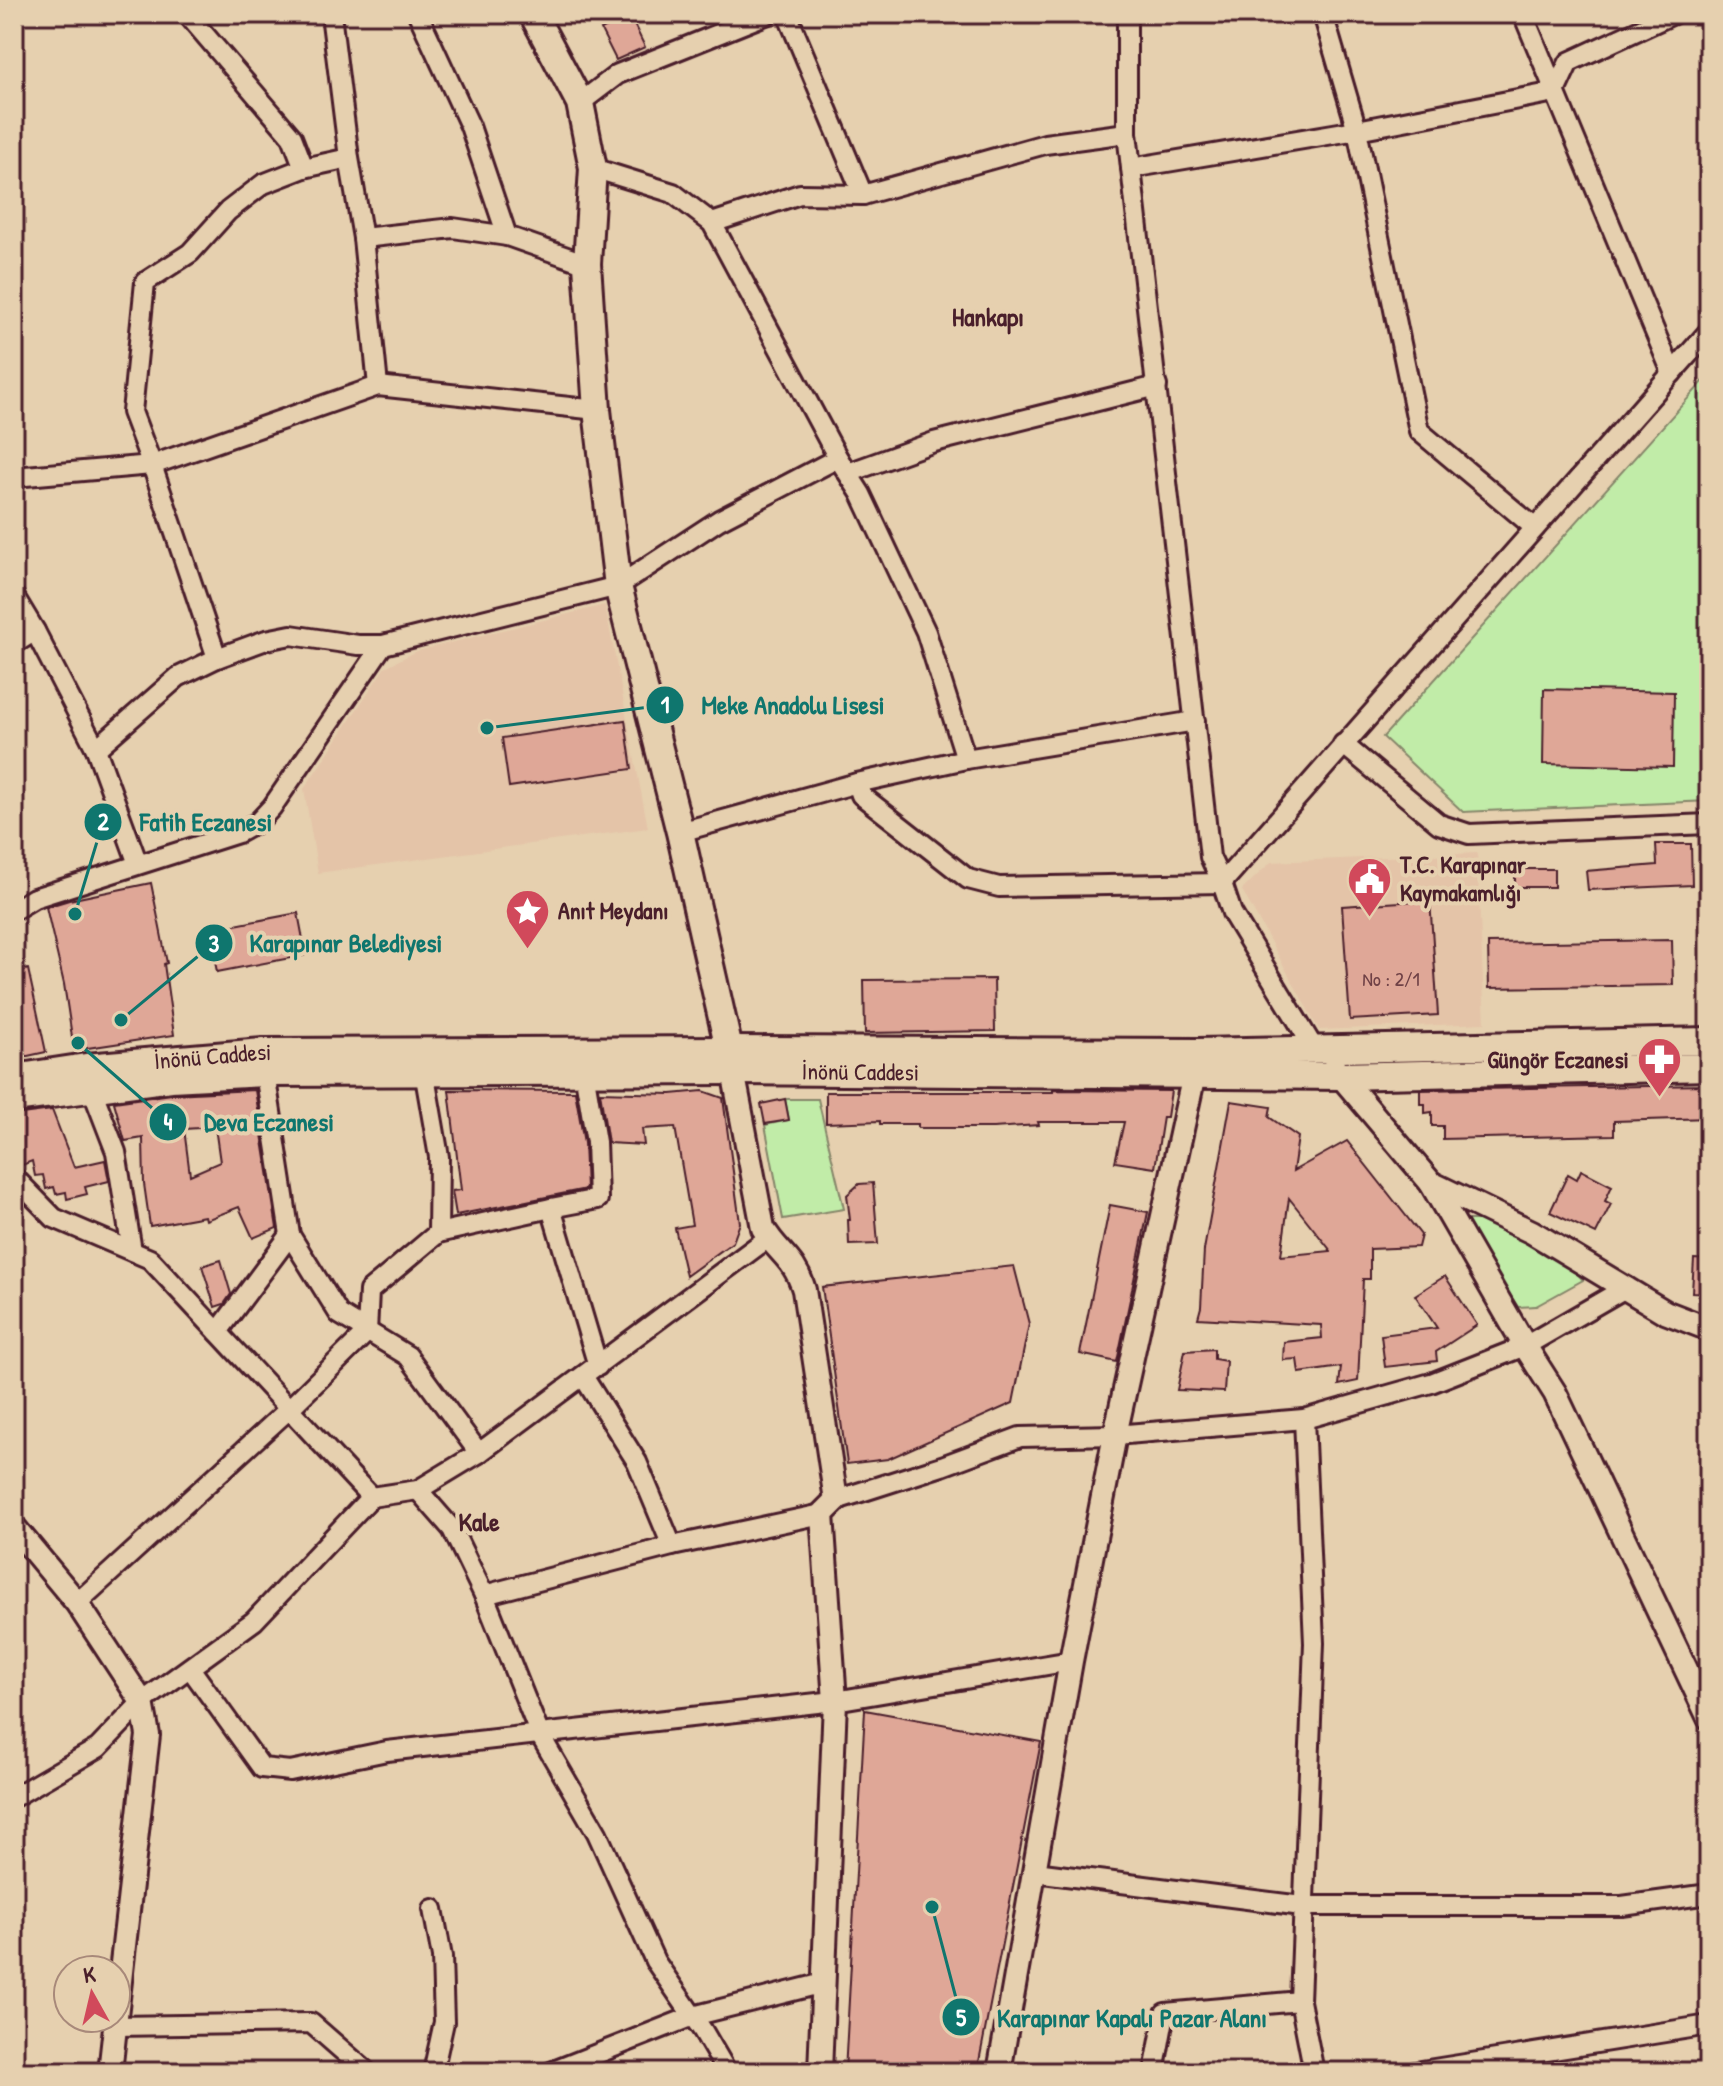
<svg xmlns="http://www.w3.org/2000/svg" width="1723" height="2086" font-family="'Patrick Hand',sans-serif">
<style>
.built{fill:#e4c4a8}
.green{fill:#c1eca8;stroke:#86866a;stroke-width:2}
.building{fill:#dfa797;stroke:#4a1f2b;stroke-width:2;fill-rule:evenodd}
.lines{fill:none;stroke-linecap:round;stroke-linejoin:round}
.minor-casing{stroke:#4a1f2b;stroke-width:24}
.tertiary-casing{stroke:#4a1f2b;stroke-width:28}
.secondary-casing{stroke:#4a1f2b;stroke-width:32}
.minor{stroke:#e6d0af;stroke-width:18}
.tertiary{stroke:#e6d0af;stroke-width:22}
.secondary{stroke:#e6d0af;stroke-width:26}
.labels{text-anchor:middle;stroke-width:8;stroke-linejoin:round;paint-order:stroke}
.number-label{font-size:20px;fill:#6f4146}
.poi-label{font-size:24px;font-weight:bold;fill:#4a1f2b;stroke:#e6d0af;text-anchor:start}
.street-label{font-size:24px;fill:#4a1f2b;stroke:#e6d0af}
.neighbourhood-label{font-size:26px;font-weight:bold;fill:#4a1f2b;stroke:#e6d0af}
.leader{fill:none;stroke:#0f766e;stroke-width:3}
.callout-dot{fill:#0f766e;stroke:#e6d0af;stroke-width:3}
.mark-label{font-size:24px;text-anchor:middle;font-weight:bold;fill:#fff}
.callout-label{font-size:26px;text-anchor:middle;font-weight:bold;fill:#0f766e;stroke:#e6d0af;stroke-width:8;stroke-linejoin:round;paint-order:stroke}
</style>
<rect width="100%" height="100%" fill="#e6d0af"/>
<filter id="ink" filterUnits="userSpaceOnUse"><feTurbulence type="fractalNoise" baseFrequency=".0125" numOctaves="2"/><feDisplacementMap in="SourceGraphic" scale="16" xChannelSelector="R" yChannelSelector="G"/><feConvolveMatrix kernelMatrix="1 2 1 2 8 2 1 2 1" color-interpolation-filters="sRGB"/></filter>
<g filter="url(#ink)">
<g class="built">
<polygon points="605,605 648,828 318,873 304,789 385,667 417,651"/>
<polygon points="1477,853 1485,1023 1319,1030 1242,890 1271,862"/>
</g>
<g class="green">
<polygon points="1709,375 1709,801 1463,812 1383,737"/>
<polygon points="785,1099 818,1099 844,1209 783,1219 765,1125 789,1120"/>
<polygon points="1465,1220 1484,1220 1573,1269 1583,1280 1536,1306 1518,1307 1476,1244"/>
</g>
<g class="building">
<polygon points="630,16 645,47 616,60 601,30"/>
<polygon points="1544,689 1674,692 1673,767 1543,764"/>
<polygon points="625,720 632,769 509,787 502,738"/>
<polygon points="1656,844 1691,844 1692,885 1588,890 1586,871 1657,865"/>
<rect x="1515" y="869" width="39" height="18"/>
<polygon points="151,883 167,963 164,964 174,1035 74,1050 64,984 46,907 69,900"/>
<polygon points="1430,900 1438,1015 1350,1020 1342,906"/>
<polygon points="298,913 306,955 217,972 209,930"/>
<polygon points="1672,940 1673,985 1489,988 1488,943"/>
<polygon points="28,969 46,1052 14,1059 14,971"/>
<polygon points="994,979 995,1031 865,1033 864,980"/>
<polygon points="1709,1085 1709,1118 1614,1121 1614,1135 1443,1139 1443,1126 1432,1126 1432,1112 1425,1113 1425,1104 1420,1104 1420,1090"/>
<path d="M255,1090l22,138 -24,10 -14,-31 -33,13 -1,-4 -55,10 -6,-42 -1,-46 -18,3 -11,-39 58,-8zM215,1127l5,35 -30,13 -6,-46z"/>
<polygon points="449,1090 575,1091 584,1143 586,1189 456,1215 452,1191 461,1190"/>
<polygon points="1053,1090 1171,1091 1167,1117 1163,1117 1155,1168 1115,1162 1124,1122 1038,1122 1039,1125 993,1128 918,1128 918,1124 880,1124 880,1121 826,1123 826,1092 1053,1092"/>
<polygon points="703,1091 723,1098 740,1223 733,1242 686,1276 675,1228 692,1225 675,1127 642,1129 644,1145 608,1143 600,1092 671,1094"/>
<polygon points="785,1099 789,1120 765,1124 761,1104"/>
<path d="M1231,1101l40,6 -2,10 29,20 -5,34 54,-30 74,94 -3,12 -48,2v30h-7l-5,102 -19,4 2,-18 -42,6 -2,-14 -14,1 1,-18 38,-4 -1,-13 -123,-7 3,-11 3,-57zM1289,1198l42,53 -50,5z"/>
<polygon points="52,1110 74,1167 105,1160 109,1181 85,1187 87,1194 67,1199 66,1192 56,1194 54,1187 46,1189 43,1175 35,1176 32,1161 22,1165 14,1157 14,1115"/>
<polygon points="1581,1170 1612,1186 1605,1201 1611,1204 1596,1234 1550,1212 1568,1174 1577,1179"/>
<polygon points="873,1183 878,1244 849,1245 848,1220 850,1220 847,1195 859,1184"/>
<polygon points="1110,1205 1148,1212 1117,1362 1080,1354"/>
<polygon points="1694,1259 1709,1260 1709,1293 1692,1292"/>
<polygon points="221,1260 231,1294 224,1304 215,1307 202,1266"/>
<polygon points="1014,1266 1029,1324 1013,1403 888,1459 847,1464 822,1287"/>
<polygon points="1445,1276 1477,1325 1436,1352 1437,1361 1385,1367 1381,1335 1437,1328 1415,1295"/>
<polygon points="1214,1349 1214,1359 1226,1361 1224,1392 1177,1390 1185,1351"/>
<polygon points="865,1710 1041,1742 977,2072 845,2072"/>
</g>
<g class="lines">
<defs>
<g id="minor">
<polyline points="187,14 292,137 304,168"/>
<polyline points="331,14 349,158 363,238 378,386"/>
<polyline points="418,14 470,126 507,236"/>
<polyline points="787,14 863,195"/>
<polyline points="1127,14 1127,133 1210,857 1222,883 1232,913 1315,1050"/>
<polyline points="1323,14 1357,130 1419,431 1535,528"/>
<polyline points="1523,14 1672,373"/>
<polyline points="580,103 618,74 768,14"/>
<polyline points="593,168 673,193 712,223 838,458 861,494 926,632 966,759"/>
<polyline points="1131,168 1357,130 1555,92 1569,62 1673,14"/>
<polyline points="712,223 800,194 863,195 1045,144 1127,133"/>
<polyline points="363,238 453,228 507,236 587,264"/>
<polyline points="848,473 934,442 1157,386"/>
<polyline points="14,477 152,465 378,386 597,410"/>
<polyline points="14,596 35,631 96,749 138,864"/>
<polyline points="14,644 35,631"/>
<polyline points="217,658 152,465 132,412 145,282 190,253 228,211 263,184 304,168 349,158"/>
<polyline points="1343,744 1439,824 1469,834 1709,824"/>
<polyline points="96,749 178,677 217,658 266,640 291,635 358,645 383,645"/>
<polyline points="857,783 966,759 1195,721"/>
<polyline points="680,832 857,783 861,795 968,879 999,887 1222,883 1709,331"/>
<polyline points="14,910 34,898 238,833 258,822 272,807 383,645 618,586 719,520 838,458"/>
<polyline points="584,1071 596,1142 598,1199 551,1208 598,1366"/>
<polyline points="265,1073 290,1235 339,1314 408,1356 479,1453"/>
<polyline points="91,1087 116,1152 132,1251"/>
<polyline points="14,1177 54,1218 150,1259 371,1497"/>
<polyline points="438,1233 551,1208"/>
<polyline points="218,1332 290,1235"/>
<polyline points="583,1376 637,1462 672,1546"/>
<polyline points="1304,1419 1314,1643 1300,2001 1314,2072"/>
<polyline points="418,1490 452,1529 484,1595 540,1735 597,1833 655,1961 703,2031 727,2072"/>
<polyline points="836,1500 942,1466 1020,1437 1115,1435 1304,1419 1431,1383 1525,1346 1627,1287"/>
<polyline points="484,1595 672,1546 822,1514"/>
<polyline points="77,1603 288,1410 367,1332 369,1291 438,1233 439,1157 424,1071"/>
<polyline points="190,1668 262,1768 290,1771 387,1751 835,1701 1071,1661"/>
<polyline points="14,1797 98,1748 142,1702 254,1621 371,1497 418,1490 479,1453 768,1238"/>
<polyline points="1035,1872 1302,1906 1622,1906 1709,1894"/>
<polyline points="115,2026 311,2023 367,2072"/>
<polyline points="433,2072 444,2022 442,1957 433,1909"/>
<polyline points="551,2072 693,2016 824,1983"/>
<polyline points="1154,2072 1165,2013 1300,2001"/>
<polyline points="1415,2072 1709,2025"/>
</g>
<g id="tertiary">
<polyline points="1334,1068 1431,1183 1525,1346 1555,1393 1709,1718"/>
<path d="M733,1071l30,157c15,26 31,29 41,62l32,210 -14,14 13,187 -15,371"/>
<polyline points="1431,1183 1532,1232 1665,1312 1709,1329"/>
<polyline points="14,1527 77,1603 142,1702 148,1735 116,2016"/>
<polyline points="110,2072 116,2018"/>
<polyline points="999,2072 1071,1661 1115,1435 1197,1061"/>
</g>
<g id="secondary">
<polyline points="533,14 580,103 593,168 587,264 597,410 618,586 680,832 733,1067"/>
<path id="s1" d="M14,1078l72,-11 177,-15 467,-2 469,2 510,-11"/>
<path id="s2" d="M14,1099l157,-21 94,-5 468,-2 609,5 367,-9"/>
</g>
</defs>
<use href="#minor" class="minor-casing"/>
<use href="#tertiary" class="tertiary-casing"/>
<use href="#secondary" class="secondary-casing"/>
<use href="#minor" class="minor"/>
<use href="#tertiary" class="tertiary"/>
<use href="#secondary" class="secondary"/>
</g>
</g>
<defs>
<symbol id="civic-pin" viewBox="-11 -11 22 30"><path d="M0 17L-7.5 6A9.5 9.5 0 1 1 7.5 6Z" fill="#d1495b" stroke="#e6d0af"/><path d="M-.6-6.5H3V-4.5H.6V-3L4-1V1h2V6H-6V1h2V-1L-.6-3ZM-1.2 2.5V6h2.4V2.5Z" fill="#fff"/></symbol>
<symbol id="sight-pin" viewBox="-11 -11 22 30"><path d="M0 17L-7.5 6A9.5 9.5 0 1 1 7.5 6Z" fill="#d1495b" stroke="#e6d0af"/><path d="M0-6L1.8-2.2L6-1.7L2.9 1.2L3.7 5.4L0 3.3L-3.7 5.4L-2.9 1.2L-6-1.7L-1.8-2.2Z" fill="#fff"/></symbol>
<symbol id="pharmacy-pin" viewBox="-11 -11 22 30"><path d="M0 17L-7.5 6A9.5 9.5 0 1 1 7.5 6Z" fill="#d1495b" stroke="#e6d0af"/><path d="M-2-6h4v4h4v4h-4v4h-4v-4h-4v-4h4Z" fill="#fff"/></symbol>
</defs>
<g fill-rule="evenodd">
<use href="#civic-pin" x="1344" y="854" width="51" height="69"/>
<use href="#sight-pin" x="502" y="886" width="51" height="69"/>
<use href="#pharmacy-pin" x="1634" y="1034" width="51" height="69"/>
</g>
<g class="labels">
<g class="number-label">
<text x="1391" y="986">No : 2/1</text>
</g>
<g class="poi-label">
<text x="1400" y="873">T.C. Karapınar<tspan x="1400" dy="28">Kaymakamlığı</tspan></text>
<text x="558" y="919">Anıt Meydanı</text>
<text x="1629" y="1068" text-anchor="end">Güngör Eczanesi</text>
</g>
<g class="street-label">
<text dy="8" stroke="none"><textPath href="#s1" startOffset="200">İnönü Caddesi</textPath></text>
<text dy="8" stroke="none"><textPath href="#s2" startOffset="848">İnönü Caddesi</textPath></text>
</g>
<g class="neighbourhood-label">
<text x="988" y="326">Hankapı</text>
<text x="479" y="1531">Kale</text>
</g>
</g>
<path class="leader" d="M487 728L665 705M75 914L103 822M121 1020L214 943M78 1043L168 1122M932 1907L961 2017"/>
<g class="callout-dot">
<circle cx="487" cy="728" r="8"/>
<circle cx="75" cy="914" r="8"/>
<circle cx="121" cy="1020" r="8"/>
<circle cx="78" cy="1043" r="8"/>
<circle cx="932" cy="1907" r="8"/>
<circle cx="665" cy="705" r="20"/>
<circle cx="103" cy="822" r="20"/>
<circle cx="214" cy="943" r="20"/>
<circle cx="168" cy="1122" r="20"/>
<circle cx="961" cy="2017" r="20"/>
</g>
<g class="mark-label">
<text x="665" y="713">1</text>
<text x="103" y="830">2</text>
<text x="214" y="952">3</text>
<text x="168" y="1130">4</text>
<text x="961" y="2026">5</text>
</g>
<g class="callout-label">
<text x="793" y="714">Meke Anadolu Lisesi</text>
<text x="206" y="831">Fatih Eczanesi</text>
<text x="346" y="952">Karapınar Belediyesi</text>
<text x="269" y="1131">Deva Eczanesi</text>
<text x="1132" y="2027">Karapınar Kapalı Pazar Alanı</text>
</g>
<rect width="1723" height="2086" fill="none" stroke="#e6d0af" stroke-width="48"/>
<rect x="24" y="24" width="1675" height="2038" fill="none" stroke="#4a1f2b" stroke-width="3" filter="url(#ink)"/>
<g transform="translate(92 1994) rotate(352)"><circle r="38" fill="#e6d0af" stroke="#a8897a" stroke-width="2"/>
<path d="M0-6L14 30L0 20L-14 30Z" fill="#d1495b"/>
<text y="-12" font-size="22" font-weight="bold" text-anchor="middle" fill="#4a1f2b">K</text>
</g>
</svg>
